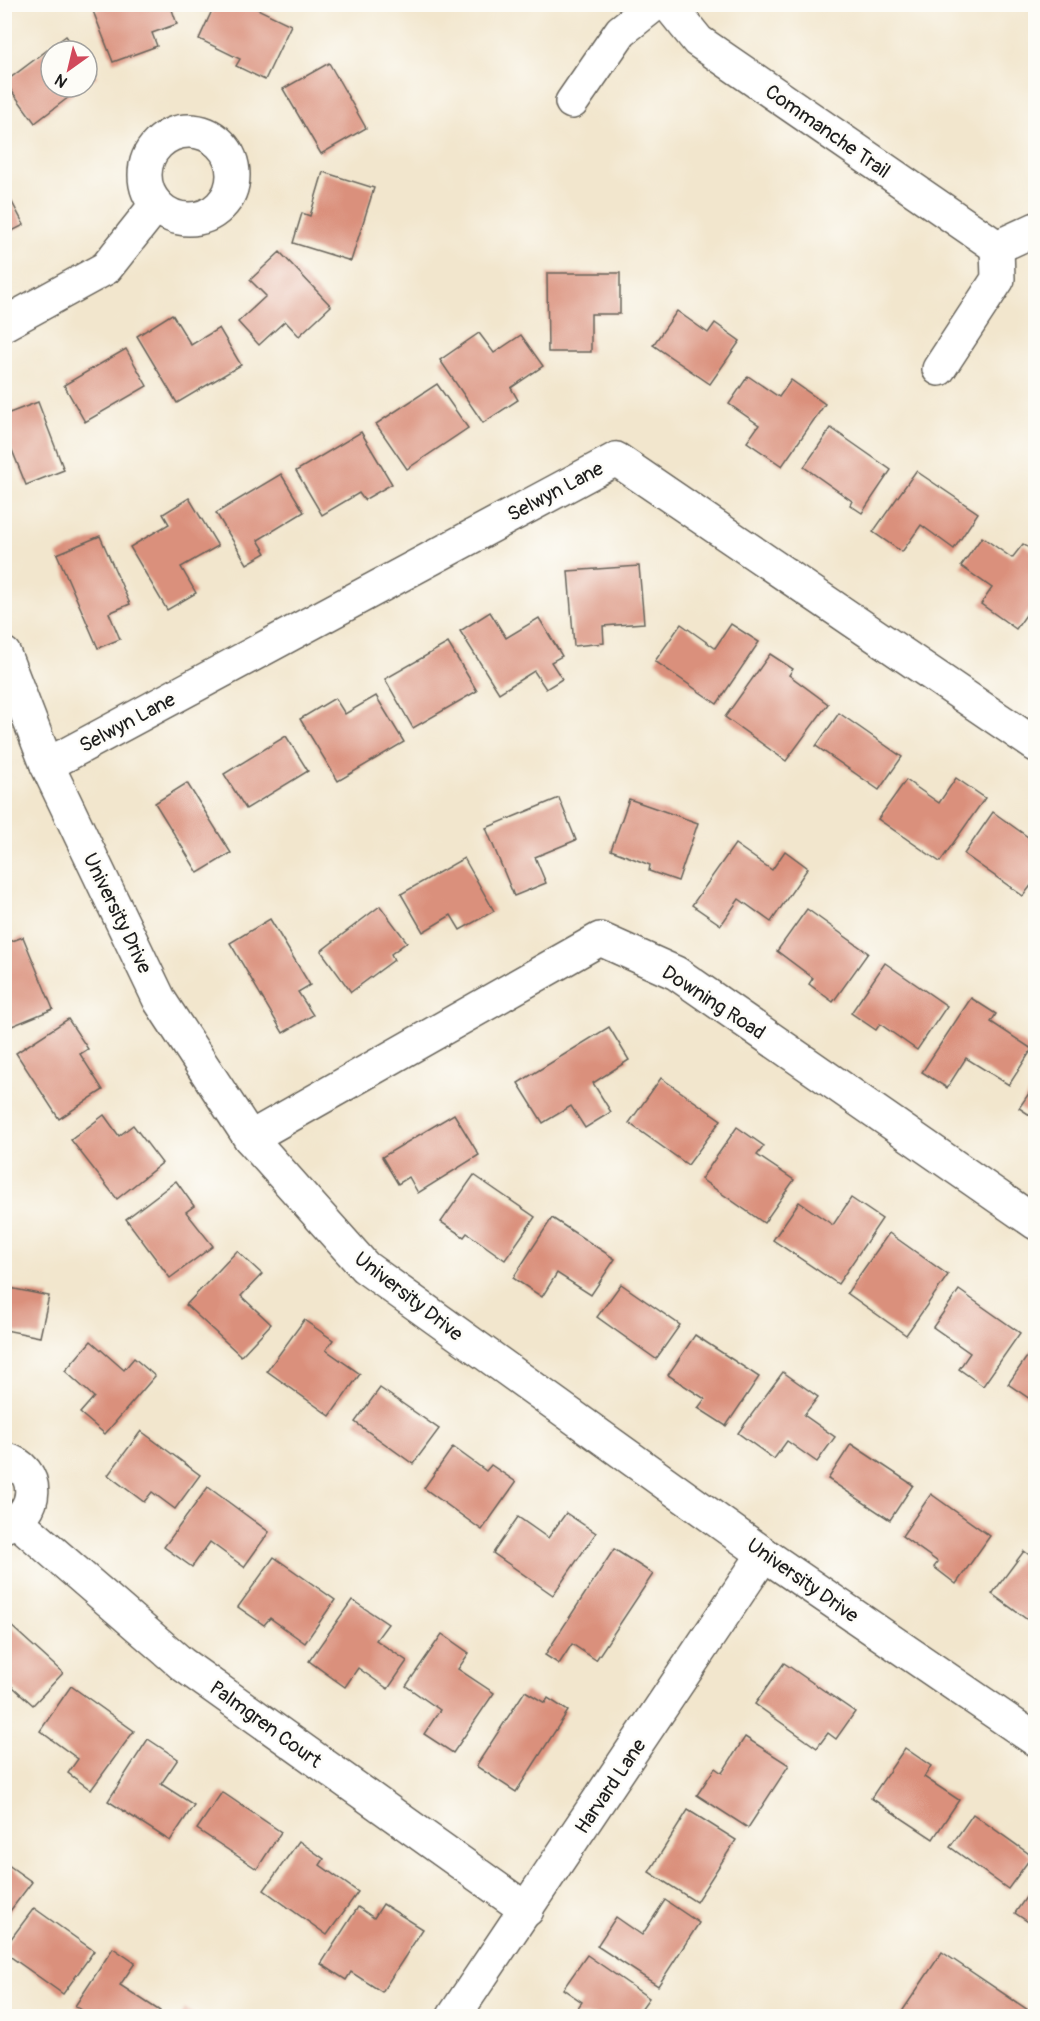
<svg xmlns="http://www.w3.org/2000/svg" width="1040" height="2021" font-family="Pangolin,sans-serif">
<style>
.building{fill:#da907b}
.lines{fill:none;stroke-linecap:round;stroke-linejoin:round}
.minor-casing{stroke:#67635a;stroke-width:36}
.minor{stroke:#fff;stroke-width:33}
.labels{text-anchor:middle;stroke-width:5;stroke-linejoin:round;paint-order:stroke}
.street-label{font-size:20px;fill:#1c1c1c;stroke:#fdfcf7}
</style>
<rect width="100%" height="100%" fill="#fdfcf7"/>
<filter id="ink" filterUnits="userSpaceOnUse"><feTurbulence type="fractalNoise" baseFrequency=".0167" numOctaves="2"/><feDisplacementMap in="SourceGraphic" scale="12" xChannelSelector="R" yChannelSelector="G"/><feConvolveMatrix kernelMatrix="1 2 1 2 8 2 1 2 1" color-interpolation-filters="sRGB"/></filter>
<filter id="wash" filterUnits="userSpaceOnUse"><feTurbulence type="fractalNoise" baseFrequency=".008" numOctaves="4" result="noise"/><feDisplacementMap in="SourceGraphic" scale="24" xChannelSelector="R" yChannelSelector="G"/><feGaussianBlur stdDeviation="1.35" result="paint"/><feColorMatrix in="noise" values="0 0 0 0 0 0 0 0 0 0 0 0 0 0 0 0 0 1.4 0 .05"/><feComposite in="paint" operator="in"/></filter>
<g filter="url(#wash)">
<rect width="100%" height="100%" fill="#f2e6cd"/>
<g id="blocks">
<g class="building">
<polygon points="110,4 170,4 177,24 152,33 157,46 113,62 93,11"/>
<polygon points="215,4 247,4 291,25 265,80 236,66 240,59 199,39"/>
<polygon points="66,36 77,51 51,51 51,87 82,87 35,123 5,82"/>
<polygon points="329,63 366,128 321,154 283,89"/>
<polygon points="87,64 97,76 87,84"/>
<polygon points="323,172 374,188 351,261 293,243 302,213 310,216"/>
<polygon points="4,187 24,225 4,235"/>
<polygon points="280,252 331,306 299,336 285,321 259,345 238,322 266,296 250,280"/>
<polygon points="547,273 620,273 620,314 591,314 591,352 548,352"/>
<polygon points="677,311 708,333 715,323 740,341 710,384 653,345"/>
<polygon points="172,314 191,345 219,328 241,365 177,403 137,336"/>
<polygon points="479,333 494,353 521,335 543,366 511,388 518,400 483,423 440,360"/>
<polygon points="126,349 147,386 85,422 64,385"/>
<polygon points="748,376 779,397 791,380 825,404 782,466 747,442 759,425 729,404"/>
<polygon points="437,384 468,428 407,469 376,424"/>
<polygon points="38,402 64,470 26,485 4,430 4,415"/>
<polygon points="831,428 891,470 862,513 850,505 852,501 804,467"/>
<polygon points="361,432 392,484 364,500 359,493 322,515 296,471"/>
<polygon points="916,471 978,513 954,549 921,525 902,552 873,532"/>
<polygon points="281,474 304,512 258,540 266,553 247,564 216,513"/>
<polygon points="189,498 218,546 181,567 196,593 167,610 130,547 169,524 163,514"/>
<polygon points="100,536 130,604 109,613 120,639 98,648 57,554"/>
<polygon points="982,537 1012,558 1023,544 1036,553 1036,601 1016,629 981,604 992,588 961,566"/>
<polygon points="639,566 644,623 603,626 604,643 574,646 568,571"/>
<polygon points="490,612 506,638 539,618 562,656 551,662 562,679 546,689 534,671 499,693 460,631"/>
<polygon points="681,624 715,648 731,624 759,642 717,704 655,661"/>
<polygon points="1036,630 1036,646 1028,641"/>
<polygon points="448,643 477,691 413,728 385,679"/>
<polygon points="770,654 793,669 789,675 828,704 786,761 725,717"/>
<polygon points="376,696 404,742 338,781 300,719 335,698 345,714"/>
<polygon points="839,713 902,757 879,790 816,746"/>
<polygon points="286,736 308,771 246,809 224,774"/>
<polygon points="956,778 985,798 940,862 878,819 906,780 939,803"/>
<polygon points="187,783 231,853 198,873 155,803"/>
<polygon points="559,798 576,840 535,857 546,883 514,896 486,828"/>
<polygon points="629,799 698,823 678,881 649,871 650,865 611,850"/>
<polygon points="993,812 1028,837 1033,829 1036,831 1036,879 1023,896 964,854"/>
<polygon points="735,844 772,870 785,851 808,868 771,922 739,899 721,925 692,905"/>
<polygon points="464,858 494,911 460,930 451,915 423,932 401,894"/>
<polygon points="380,906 407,942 391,954 394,960 351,992 321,951"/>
<polygon points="807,909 868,953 833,1002 809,984 813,978 777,951"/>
<polygon points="270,919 310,985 298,992 313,1015 283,1033 230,943"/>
<polygon points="23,937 53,1009 12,1026 4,1008 4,944"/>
<polygon points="885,963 947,1006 917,1050 880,1024 876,1030 851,1013"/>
<polygon points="971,998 996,1014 991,1022 1032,1049 1009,1085 966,1058 947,1088 922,1072"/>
<polygon points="68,1019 88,1049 80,1054 103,1090 59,1119 16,1053"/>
<polygon points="609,1027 629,1060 593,1083 611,1112 585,1128 571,1106 543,1123 518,1083"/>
<polygon points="661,1078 721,1120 688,1165 629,1123"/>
<polygon points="1036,1083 1036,1119 1019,1108"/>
<polygon points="454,1114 479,1155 418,1193 409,1177 398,1184 382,1157"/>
<polygon points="104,1115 119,1136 133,1125 162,1163 117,1199 71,1140"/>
<polygon points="737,1127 764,1146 757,1155 794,1180 764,1223 701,1179"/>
<polygon points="474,1175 535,1217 505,1260 467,1233 464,1237 441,1222"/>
<polygon points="176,1181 194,1206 186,1212 213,1246 170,1278 126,1219"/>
<polygon points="851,1198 882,1219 838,1284 773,1240 799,1202 833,1225"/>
<polygon points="552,1218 615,1259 591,1295 557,1273 542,1297 513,1278"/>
<polygon points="889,1233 948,1275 906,1335 847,1293"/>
<polygon points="237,1251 262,1274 241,1296 271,1324 241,1356 186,1305"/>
<polygon points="621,1284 680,1325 656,1359 597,1317"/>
<polygon points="5,1287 49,1296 40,1337 5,1330"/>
<polygon points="959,1290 1020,1333 983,1386 959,1369 970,1353 933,1327"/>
<polygon points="304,1320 333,1340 326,1350 360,1374 330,1416 267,1371"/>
<polygon points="695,1335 759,1377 726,1426 698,1408 705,1399 668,1375"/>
<polygon points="91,1341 124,1370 134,1358 155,1376 105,1434 80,1413 94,1397 65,1371"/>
<polygon points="1036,1344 1036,1403 1008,1384"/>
<polygon points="783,1372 818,1397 804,1415 835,1437 817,1462 787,1441 774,1459 738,1433"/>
<polygon points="380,1388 439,1429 413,1464 355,1422"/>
<polygon points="141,1431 200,1475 175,1509 152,1492 144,1502 108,1475"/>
<polygon points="851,1444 913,1485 890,1520 828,1479"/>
<polygon points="453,1447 486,1471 491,1465 516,1482 482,1530 424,1488"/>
<polygon points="208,1487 269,1532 244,1567 210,1542 192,1567 164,1547"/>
<polygon points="931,1494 990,1536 956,1584 934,1567 938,1562 902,1536"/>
<polygon points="566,1513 596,1533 553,1595 493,1553 518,1517 548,1538"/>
<polygon points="614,1549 653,1574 596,1660 572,1644 559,1664 545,1655"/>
<polygon points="1024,1551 1036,1560 1036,1626 992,1594"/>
<polygon points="274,1557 335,1600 305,1643 270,1618 264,1625 238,1607"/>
<polygon points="352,1600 388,1624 376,1640 407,1661 388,1689 358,1668 345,1687 309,1661"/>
<polygon points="9,1624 63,1673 33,1705 4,1679 4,1629"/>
<polygon points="442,1634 469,1653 458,1669 494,1693 453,1753 424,1734 440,1710 406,1686"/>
<polygon points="784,1663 855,1712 836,1739 828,1733 817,1748 755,1704"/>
<polygon points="71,1686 134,1731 91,1790 68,1773 78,1759 40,1731"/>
<polygon points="525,1691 545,1703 548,1698 568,1711 516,1792 476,1766"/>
<polygon points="745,1737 789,1765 748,1828 697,1795 715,1768 722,1773"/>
<polygon points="148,1739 178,1759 161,1784 194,1805 170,1841 108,1801"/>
<polygon points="905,1748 931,1766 924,1777 959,1800 933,1839 871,1798"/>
<polygon points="222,1792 281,1832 257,1869 197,1829"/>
<polygon points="688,1810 736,1840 696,1902 649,1872"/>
<polygon points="973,1814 1032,1856 1008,1889 950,1847"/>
<polygon points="299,1841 324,1859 320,1865 358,1892 327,1935 264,1890"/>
<polygon points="4,1862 32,1882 4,1919"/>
<polygon points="1036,1883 1036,1927 1015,1913"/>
<polygon points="665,1900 699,1923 658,1986 597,1946 616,1917 642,1935"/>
<polygon points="383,1904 423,1929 382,1992 351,1972 346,1980 321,1964 358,1907 374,1918"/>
<polygon points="34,1908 94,1951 63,1994 4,1952 4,1948"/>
<polygon points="113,1948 135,1963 120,1985 160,2011 156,2016 91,2016 75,2006"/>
<polygon points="942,1952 1028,2010 1023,2016 899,2016"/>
<polygon points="587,1955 649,1998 636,2016 572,2016 582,2002 563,1989"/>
<polygon points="185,2009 197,2016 180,2016"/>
</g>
</g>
</g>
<g filter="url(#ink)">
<use href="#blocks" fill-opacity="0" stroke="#67635a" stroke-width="1.5"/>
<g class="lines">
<defs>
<g id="minor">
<polyline points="668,4 698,41 997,247"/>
<polyline points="572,102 621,31 655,4"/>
<circle cx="189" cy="175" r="44"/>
<polyline points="997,247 1036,229"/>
<polyline points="4,324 106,268 156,205"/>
<polyline points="939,369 998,279 997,247"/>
<polyline points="4,654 47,765 160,1001 250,1138 365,1267 764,1554 1036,1740"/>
<polyline points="47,765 616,459 1036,745"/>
<polyline points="250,1138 600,939 676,973 1036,1223"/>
<path d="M4,1459c38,9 36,56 0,67"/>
<polyline points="17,1521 182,1664 527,1910"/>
<polyline points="454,2016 764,1554"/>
</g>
</defs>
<use href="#minor" class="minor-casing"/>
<use href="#minor" class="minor"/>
</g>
</g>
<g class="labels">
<g class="street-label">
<text transform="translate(828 131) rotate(35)" y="7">Commanche Trail</text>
<text transform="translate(555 491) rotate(-28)" y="7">Selwyn Lane</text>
<text transform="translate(127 722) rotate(-28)" y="7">Selwyn Lane</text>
<text transform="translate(118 913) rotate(64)" y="7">University Drive</text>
<text transform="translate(714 1002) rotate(33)" y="7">Downing Road</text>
<text transform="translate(409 1296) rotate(38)" y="7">University Drive</text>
<text transform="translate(803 1580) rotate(35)" y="7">University Drive</text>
<text transform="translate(266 1724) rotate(36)" y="7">Palmgren Court</text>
<text transform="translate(610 1786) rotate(-56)" y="7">Harvard Lane</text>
</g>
</g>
<rect width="1040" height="2021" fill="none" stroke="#fdfcf7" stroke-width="24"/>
<g transform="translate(69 69) rotate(214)"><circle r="28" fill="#fdfcf7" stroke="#a3a29f" stroke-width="1.5"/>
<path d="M0-4.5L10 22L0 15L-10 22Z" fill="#d1495b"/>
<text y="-9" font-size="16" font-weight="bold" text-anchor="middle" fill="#1c1c1c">N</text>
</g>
</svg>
